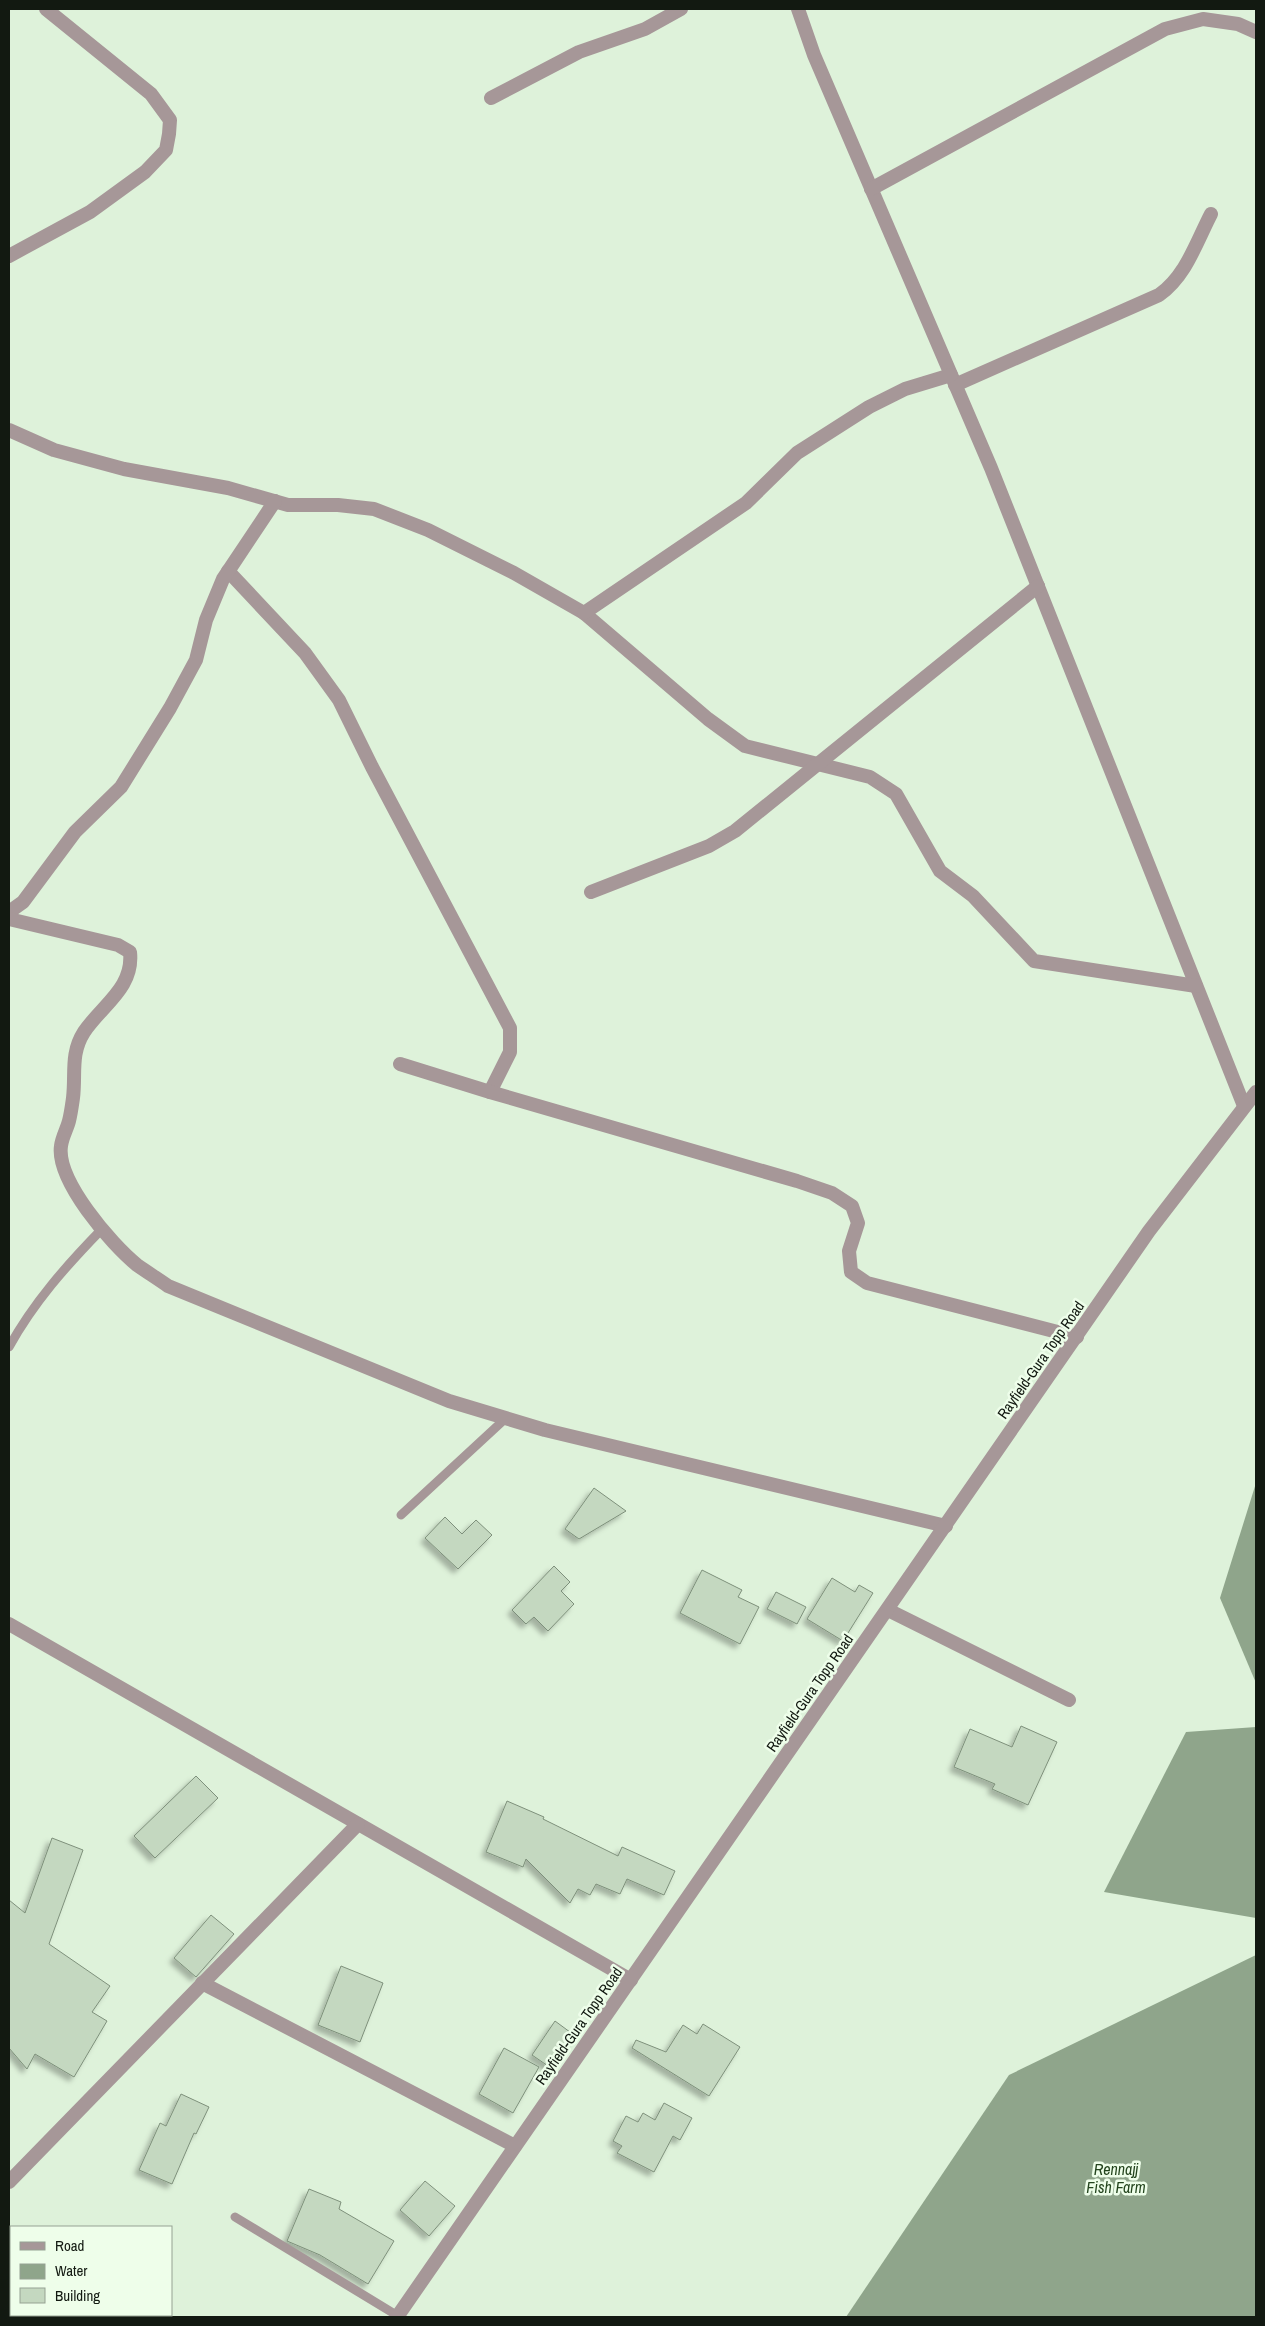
<svg xmlns="http://www.w3.org/2000/svg" width="1265" height="2326" font-family="'Archivo Narrow',sans-serif">
<style>
.water{fill:#8fa58b}
.building{fill:#c4d8c0;stroke:#7e907b;filter:url(#shadow)}
.lines{fill:none;stroke-linecap:round;stroke-linejoin:round}
.service{stroke:#a69798;stroke-width:9}
.minor{stroke:#a69798;stroke-width:14}
.tertiary{stroke:#a69798;stroke-width:14}
.labels{text-anchor:middle;stroke-width:5;stroke-linejoin:round;paint-order:stroke}
.street-label{font-size:15px;fill:#121911;stroke:#eefeea}
.water-label{font-size:16px;font-style:italic;fill:#23441d;stroke:#eefeea}
</style>
<defs>
<filter id="shadow"><feDropShadow dx="-4.5" dy="4.5" stdDeviation="2.5" flood-color="#0004"/></filter>
</defs>
<rect width="100%" height="100%" fill="#def2da"/>
<g class="water">
<polygon points="1256,1483 1256,1683 1220,1598"/>
<polygon points="1256,1727 1256,1918 1104,1892 1186,1732"/>
<polygon points="1256,1955 1256,2317 846,2317 1009,2075"/>
</g>
<g class="building">
<polygon points="594,1488 626,1511 579,1539 565,1529"/>
<polygon points="445,1517 462,1534 476,1520 492,1535 458,1569 425,1538"/>
<polygon points="554,1566 570,1582 561,1591 574,1604 548,1631 534,1617 526,1624 512,1610"/>
<polygon points="702,1570 742,1590 738,1597 759,1607 740,1644 680,1613"/>
<polygon points="832,1578 855,1592 859,1585 873,1593 843,1641 807,1619"/>
<polygon points="776,1592 806,1607 797,1624 767,1609"/>
<polygon points="1021,1726 1057,1742 1028,1805 992,1789 995,1784 954,1767 970,1729 1012,1747"/>
<polygon points="196,1776 218,1798 155,1858 134,1836"/>
<polygon points="507,1801 544,1817 543,1819 618,1856 622,1847 675,1871 664,1895 627,1879 620,1894 596,1884 590,1895 578,1889 570,1903 526,1859 523,1867 486,1852"/>
<polygon points="52,1838 83,1850 49,1944 110,1986 92,2012 107,2021 74,2077 35,2054 27,2069 9,2048 9,1900 25,1913"/>
<polygon points="211,1915 234,1934 196,1977 174,1958"/>
<polygon points="341,1966 383,1983 360,2042 318,2025"/>
<polygon points="555,2021 574,2035 551,2068 532,2055"/>
<polygon points="703,2024 740,2047 709,2096 632,2048 636,2040 666,2052 683,2025 697,2034"/>
<polygon points="504,2048 539,2067 513,2113 479,2094"/>
<polygon points="181,2094 209,2107 196,2134 194,2133 172,2184 139,2170 160,2123 166,2126"/>
<polygon points="664,2103 692,2118 680,2140 673,2136 654,2172 617,2153 622,2146 613,2141 626,2116 638,2122 643,2113 655,2120"/>
<polygon points="425,2181 455,2206 429,2236 400,2210"/>
<polygon points="309,2189 341,2202 339,2209 394,2241 368,2284 320,2255 287,2241"/>
</g>
<g class="lines">
<g class="service">
<path d="M9,1347c25,-45 57,-81 93,-118"/>
<polyline points="401,1515 506,1418"/>
<polyline points="235,2217 398,2316"/>
</g>
<g class="minor">
<polyline points="798,9 814,55 991,468 1244,1106"/>
<polyline points="491,98 579,52 645,29 681,9"/>
<polyline points="871,189 1165,29 1203,19 1238,24 1256,32"/>
<polyline points="9,256 90,212 145,172 166,150 169,134 170,120 151,94 46,9"/>
<path d="M955,385l204,-90c27,-19 37,-52 52,-81"/>
<polyline points="9,430 54,450 124,469 228,488 288,505 338,505 374,509 428,530 514,573 584,613 708,719 745,746 870,777 896,794 940,871 973,896 1034,961 1196,986"/>
<polyline points="228,571 305,653 339,700 372,767 510,1028 510,1052 490,1092"/>
<polyline points="584,613 746,503 797,453 869,407 905,389 951,375"/>
<polyline points="591,892 709,846 735,831 1038,586"/>
<polyline points="9,912 23,902 75,832 121,787 170,708 196,660 206,620 223,579 275,501"/>
<path d="M9,919l109,26 12,7c4,36 -28,53 -46,80 -14,22 -8,42 -11,66 -1,7 -2,15 -4,23 -2,8 -7,16 -8,25 -5,34 50,98 76,119 10,7 21,14 31,21l281,115 96,29 401,96"/>
<polyline points="400,1064 490,1092 797,1181 832,1193 852,1206 858,1223 849,1251 851,1272 867,1283 1077,1337"/>
<polyline points="888,1610 1069,1700"/>
<polyline points="9,1624 631,1980"/>
<polyline points="202,1983 515,2146"/>
<polyline points="9,2182 358,1824"/>
<polyline points="9,2308 11,2311"/>
</g>
<polyline class="tertiary" points="397,2317 1149,1231 1256,1092"/>
</g>
<g class="labels">
<g class="street-label">
<text transform="translate(1041 1360) rotate(-55)" y="5">Rayfield-Gura Topp Road</text>
<text transform="translate(810 1693) rotate(-55)" y="5">Rayfield-Gura Topp Road</text>
<text transform="translate(579 2026) rotate(-55)" y="5">Rayfield-Gura Topp Road</text>
</g>
<g class="water-label">
<text x="1116" y="2175">Rennajj<tspan x="1116" dy="18">Fish Farm</tspan></text>
</g>
</g>
<rect width="1265" height="2326" fill="none" stroke="#121911" stroke-width="20"/>
<rect x="10" y="2226" width="162" height="90" fill="#eefeea" stroke="#96a293"/>
<rect x="20" y="2242" width="25" height="8" fill="#a69798" stroke="#96a293"/>
<text x="55" y="2251" font-size="15" fill="#121911">Road</text>
<rect x="20" y="2264" width="25" height="15" fill="#8fa58b" stroke="#96a293"/>
<text x="55" y="2276" font-size="15" fill="#121911">Water</text>
<rect x="20" y="2288" width="25" height="15" fill="#c4d8c0" stroke="#96a293"/>
<text x="55" y="2301" font-size="15" fill="#121911">Building</text>
</svg>
